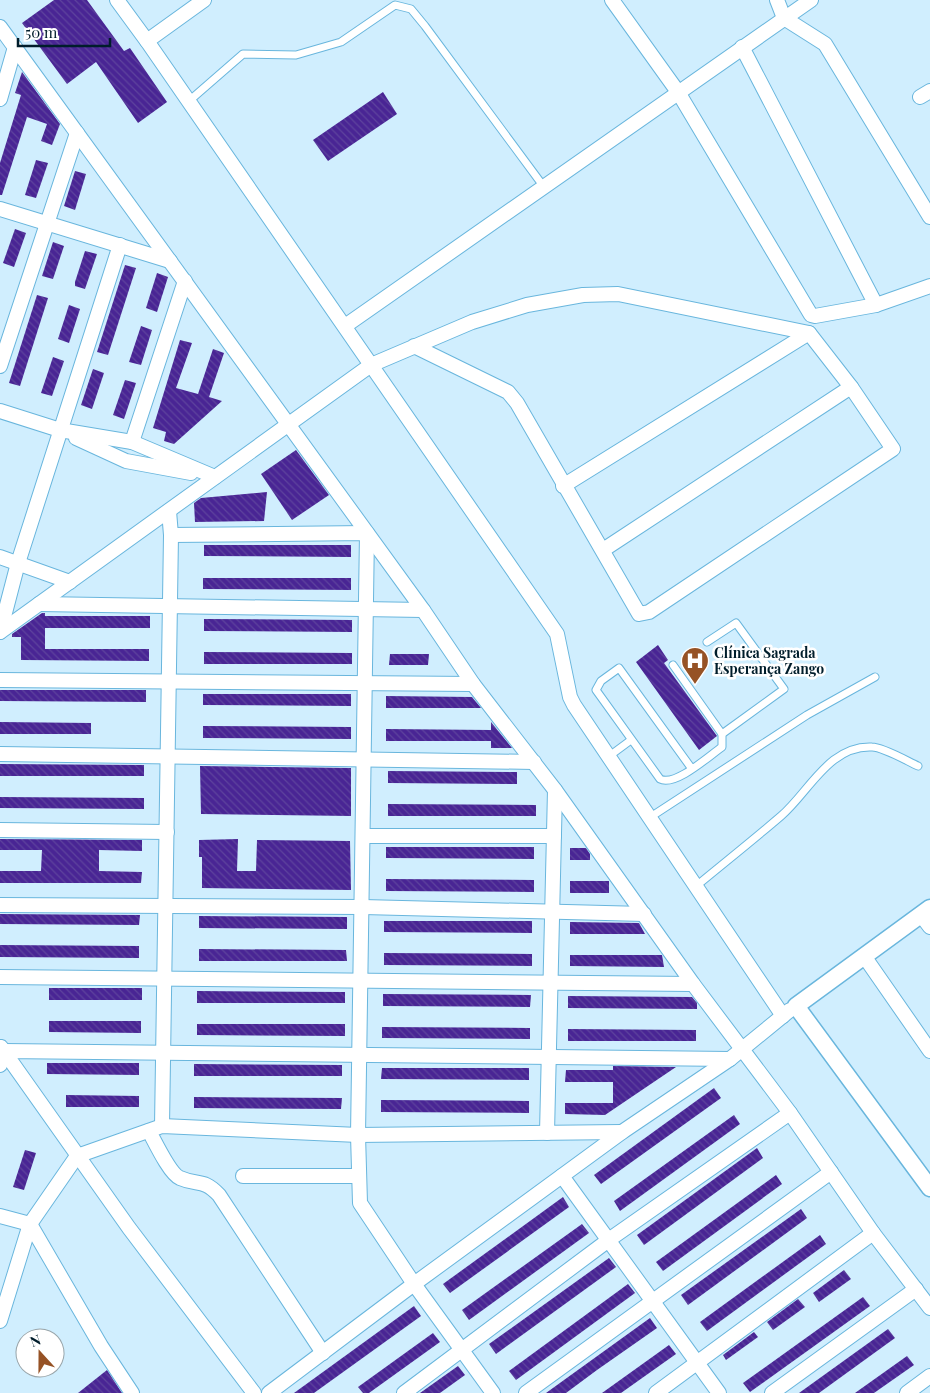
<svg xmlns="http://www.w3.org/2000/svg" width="930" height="1393" font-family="'Playfair Display',serif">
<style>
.building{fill:url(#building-back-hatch)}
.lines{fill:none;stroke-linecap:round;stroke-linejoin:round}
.service-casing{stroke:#69b6dd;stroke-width:9}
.minor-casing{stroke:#69b6dd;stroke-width:16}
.tertiary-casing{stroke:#69b6dd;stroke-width:19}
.service{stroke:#fff;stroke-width:7}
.minor{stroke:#fff;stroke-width:14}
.tertiary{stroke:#fff;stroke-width:16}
.labels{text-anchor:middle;stroke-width:5;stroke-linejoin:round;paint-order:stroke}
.poi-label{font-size:14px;font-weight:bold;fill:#001d2b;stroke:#fff;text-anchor:start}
</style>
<defs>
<pattern id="building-back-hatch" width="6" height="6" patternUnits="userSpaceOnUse" patternTransform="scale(1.25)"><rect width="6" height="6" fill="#492594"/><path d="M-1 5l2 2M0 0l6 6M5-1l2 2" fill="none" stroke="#5e439d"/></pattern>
</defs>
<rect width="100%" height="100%" fill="#d0eefe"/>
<g class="building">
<polygon points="54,0 87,0 124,51 130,48 167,102 138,123 96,62 67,84 22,23"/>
<polygon points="22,72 60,124 52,145 41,141 47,124 27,117 2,195 0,195 0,163 21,95 15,93"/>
<polygon points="383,92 397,114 328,161 313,140"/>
<polygon points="36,160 48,163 36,198 25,195"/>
<polygon points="75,171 86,174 75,210 64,206"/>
<polygon points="15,229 26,233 14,267 3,263"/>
<polygon points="53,242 64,246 53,279 42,276"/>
<polygon points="85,251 97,254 85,289 75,286 75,282"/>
<polygon points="125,265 136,268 108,355 97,352"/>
<polygon points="157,273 168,277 157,312 146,308"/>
<polygon points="37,295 48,298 20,386 9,383"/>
<polygon points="69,305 80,309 69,343 58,339"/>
<polygon points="141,326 152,330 141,365 129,362"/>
<polygon points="180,340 192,343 176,388 198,394 213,349 224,353 209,397 222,401 174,444 164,441 166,432 153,428"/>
<polygon points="53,357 64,361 52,396 41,393"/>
<polygon points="93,369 104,373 92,409 81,405"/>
<polygon points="125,380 136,383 124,419 113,415"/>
<polygon points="296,450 329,495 292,520 261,474"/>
<polygon points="267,492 264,521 195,522 194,503 201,498"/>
<polygon points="204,545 351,545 351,557 204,556"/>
<polygon points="203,578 351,578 351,590 203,589"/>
<polygon points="42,613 45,613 45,616 150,616 150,628 45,628 45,649 149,649 149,661 21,660 21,637 12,637 12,634"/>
<polygon points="204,619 352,620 352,632 204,631"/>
<polygon points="658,645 668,660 664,663 717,736 699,750 636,662"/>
<polygon points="204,652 352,653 352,664 204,664"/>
<polygon points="390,654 429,654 428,665 389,665"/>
<polygon points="0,690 146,690 146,702 0,701"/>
<polygon points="203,694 351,694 351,706 203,705"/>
<polygon points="386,696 472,697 481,708 386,708"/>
<polygon points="0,722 91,723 91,734 0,734"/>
<polygon points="491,722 512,748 491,748 491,741 386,741 386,729 491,730"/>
<polygon points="203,726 351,727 351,739 203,738"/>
<polygon points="0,764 144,765 144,776 0,776"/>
<polygon points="200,766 351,768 351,816 201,814"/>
<polygon points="388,771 517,772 517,784 388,783"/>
<polygon points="0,797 144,798 144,809 0,808"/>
<polygon points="388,804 536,805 536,816 388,816"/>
<polygon points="0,839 142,840 142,851 99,850 99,871 142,872 141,883 0,883 0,871 41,871 42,850 0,850"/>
<polygon points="238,839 237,871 256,871 257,840 350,841 351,890 202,888 202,857 199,857 199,840"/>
<polygon points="386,847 534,847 534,859 386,858"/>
<polygon points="570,848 586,848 590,854 590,860 570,860"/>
<polygon points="386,879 534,880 534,892 386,891"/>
<rect x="570" y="881" width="39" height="12"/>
<polygon points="0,914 140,915 139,925 0,924"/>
<polygon points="199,916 347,917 347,929 199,928"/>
<polygon points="384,921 532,921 532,933 384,932"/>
<polygon points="570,922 639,923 645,934 570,934"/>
<polygon points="0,945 139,946 139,958 0,957"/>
<polygon points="199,949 346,950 347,961 199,961"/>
<polygon points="384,953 532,954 532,966 384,965"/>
<polygon points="570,955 662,955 664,967 570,966"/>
<rect x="49" y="988" width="93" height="12"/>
<polygon points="197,991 345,992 345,1003 197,1003"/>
<polygon points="383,994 531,995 530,1007 383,1006"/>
<polygon points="568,996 692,997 697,1003 697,1009 568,1008"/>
<polygon points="49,1021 141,1021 141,1033 49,1032"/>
<polygon points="197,1024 345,1024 345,1036 197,1035"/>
<polygon points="382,1027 530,1028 530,1039 382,1038"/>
<polygon points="568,1029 696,1030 696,1041 568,1041"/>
<polygon points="47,1063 139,1063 139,1075 47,1074"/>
<polygon points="194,1064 342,1065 342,1076 194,1076"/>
<polygon points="613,1066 676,1067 605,1115 565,1114 565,1103 613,1103 613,1082 565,1082 566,1070 613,1070"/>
<polygon points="382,1068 529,1068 529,1080 381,1079"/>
<polygon points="714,1088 721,1098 601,1184 594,1175"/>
<polygon points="66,1095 139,1096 139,1107 66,1107"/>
<polygon points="194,1097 342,1098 341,1109 194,1108"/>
<polygon points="381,1100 529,1101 529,1113 381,1112"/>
<polygon points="734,1115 740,1124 620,1211 614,1201"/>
<polygon points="757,1148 763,1158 644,1245 637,1235"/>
<polygon points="25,1150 36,1153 24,1190 13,1187"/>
<polygon points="776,1175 782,1184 663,1271 656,1262"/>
<polygon points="563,1197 569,1207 450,1293 443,1284"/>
<polygon points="801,1209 807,1218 688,1305 681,1295"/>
<polygon points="582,1224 589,1233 469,1320 462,1310"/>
<polygon points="820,1235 826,1244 707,1331 700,1322"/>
<polygon points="609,1258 616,1267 496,1354 489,1344"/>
<polygon points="844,1270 851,1279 819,1302 813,1293"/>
<polygon points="628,1284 635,1293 516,1380 509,1371"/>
<polygon points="863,1297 870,1306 750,1392 743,1383"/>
<polygon points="798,1299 805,1307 773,1330 767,1322"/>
<polygon points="414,1306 421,1316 314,1393 294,1393"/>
<polygon points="650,1318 657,1328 597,1370 566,1393 546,1393"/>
<polygon points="888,1329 895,1338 819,1393 799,1393"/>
<polygon points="754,1332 758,1337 726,1360 723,1355"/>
<polygon points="433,1333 440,1342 369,1393 363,1393 358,1387"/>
<polygon points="669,1345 676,1354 621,1393 602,1393"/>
<polygon points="907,1356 914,1365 874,1393 855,1393"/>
<polygon points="458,1366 465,1375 440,1393 420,1393"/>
<polygon points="107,1370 122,1393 78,1393"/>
</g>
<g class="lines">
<defs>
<g id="service">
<polyline points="189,101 243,54 296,55 341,42 395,5 411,9 425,26 544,187"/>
<polyline points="673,665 722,734"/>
<polyline points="608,757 631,740"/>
<path d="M692,769l-73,-101 -18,13 -5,9 64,89c15,8 49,-23 62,-32v-13l62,-45 -48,-66 -29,19"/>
<polyline points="649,818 807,715 875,677"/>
<path d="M695,887c29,-24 58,-47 86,-71 28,-24 48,-71 91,-69 11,0 35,14 46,19"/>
</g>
<g id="minor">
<polyline points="117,0 147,41 204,0"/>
<polyline points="612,0 678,92 811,315 815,316 876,305"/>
<polyline points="777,0 784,18 825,44 930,217"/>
<polyline points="0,27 423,610 473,684 555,790 693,984 790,1113 873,1233 930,1308"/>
<polyline points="147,41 557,634 570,697 574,705 783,1016"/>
<polyline points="742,47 876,305 930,286"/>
<polyline points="920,97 930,91"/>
<polyline points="0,99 15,47"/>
<polyline points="0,209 170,261"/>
<polyline points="345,326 811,0"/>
<polyline points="0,366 77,133"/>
<polyline points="0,411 60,430 132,442 215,477"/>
<polyline points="76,438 126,461 191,473"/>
<polyline points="132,442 185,281"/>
<polyline points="563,486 809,333"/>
<polyline points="171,535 367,533 358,1135 360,1203 414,1284 493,1393"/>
<polyline points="603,550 851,387"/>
<polyline points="0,557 70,582"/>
<polyline points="39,604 423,610"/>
<polyline points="0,632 371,365 472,322 527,305 583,295 618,294 809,333 851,387 893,449 649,612 639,614 517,403 508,392 414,346"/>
<polyline points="0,632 18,563 120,245"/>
<polyline points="0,680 473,684"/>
<polyline points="0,754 534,762"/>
<polyline points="0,830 167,832"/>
<polyline points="364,836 554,836"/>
<polyline points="0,905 363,907 644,914"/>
<polyline points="921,915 930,927"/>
<polyline points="864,956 930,1051"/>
<polyline points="0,977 693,984"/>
<polyline points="1,1047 129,1228 254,1393"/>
<polyline points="0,1065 4,1051 730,1059"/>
<polyline points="162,1126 171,535 169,511"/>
<path d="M149,1131c6,11 21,43 31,47 18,8 23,0 39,17l104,158"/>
<polyline points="547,1133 555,790"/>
<polyline points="243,1176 359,1176"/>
<polyline points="562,1176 719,1393"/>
<polyline points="0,1216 30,1224 101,1346 132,1393"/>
<polyline points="0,1321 30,1224 77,1156 162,1126 358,1135 622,1132"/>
<polyline points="269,1393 414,1284 622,1132 730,1059 790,1010"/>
<polyline points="404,1393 610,1239 790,1113"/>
<polyline points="526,1393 831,1172"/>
<polyline points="656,1393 873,1233"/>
<polyline points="772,1393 916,1289"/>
<polyline points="907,1393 930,1376"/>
</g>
<polyline id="tertiary" points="930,908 796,1006 930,1188"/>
</defs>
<use href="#service" class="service-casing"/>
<use href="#minor" class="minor-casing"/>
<use href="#tertiary" class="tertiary-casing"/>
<use href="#service" class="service"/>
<use href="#minor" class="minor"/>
<use href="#tertiary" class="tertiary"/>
</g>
<defs>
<symbol id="hospital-pin" viewBox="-11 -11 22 30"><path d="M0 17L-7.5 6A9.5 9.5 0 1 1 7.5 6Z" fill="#965225" stroke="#fff"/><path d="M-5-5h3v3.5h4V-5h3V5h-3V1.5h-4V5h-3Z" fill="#fff"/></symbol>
</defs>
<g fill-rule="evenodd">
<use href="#hospital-pin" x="679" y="645" width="32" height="43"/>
</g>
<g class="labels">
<g class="poi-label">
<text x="714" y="658">Clínica Sagrada<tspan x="714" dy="16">Esperança Zango</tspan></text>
</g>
</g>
<g transform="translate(40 1353) rotate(339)"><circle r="24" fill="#ffffff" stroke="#99a5aa"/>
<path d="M0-4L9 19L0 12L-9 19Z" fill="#965225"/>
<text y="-8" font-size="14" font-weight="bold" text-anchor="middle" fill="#001d2b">N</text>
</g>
<path d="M18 38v8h92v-8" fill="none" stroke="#001d2b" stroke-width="2.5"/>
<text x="25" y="38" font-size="15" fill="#001d2b" stroke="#ffffff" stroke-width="4" paint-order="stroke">50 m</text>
</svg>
